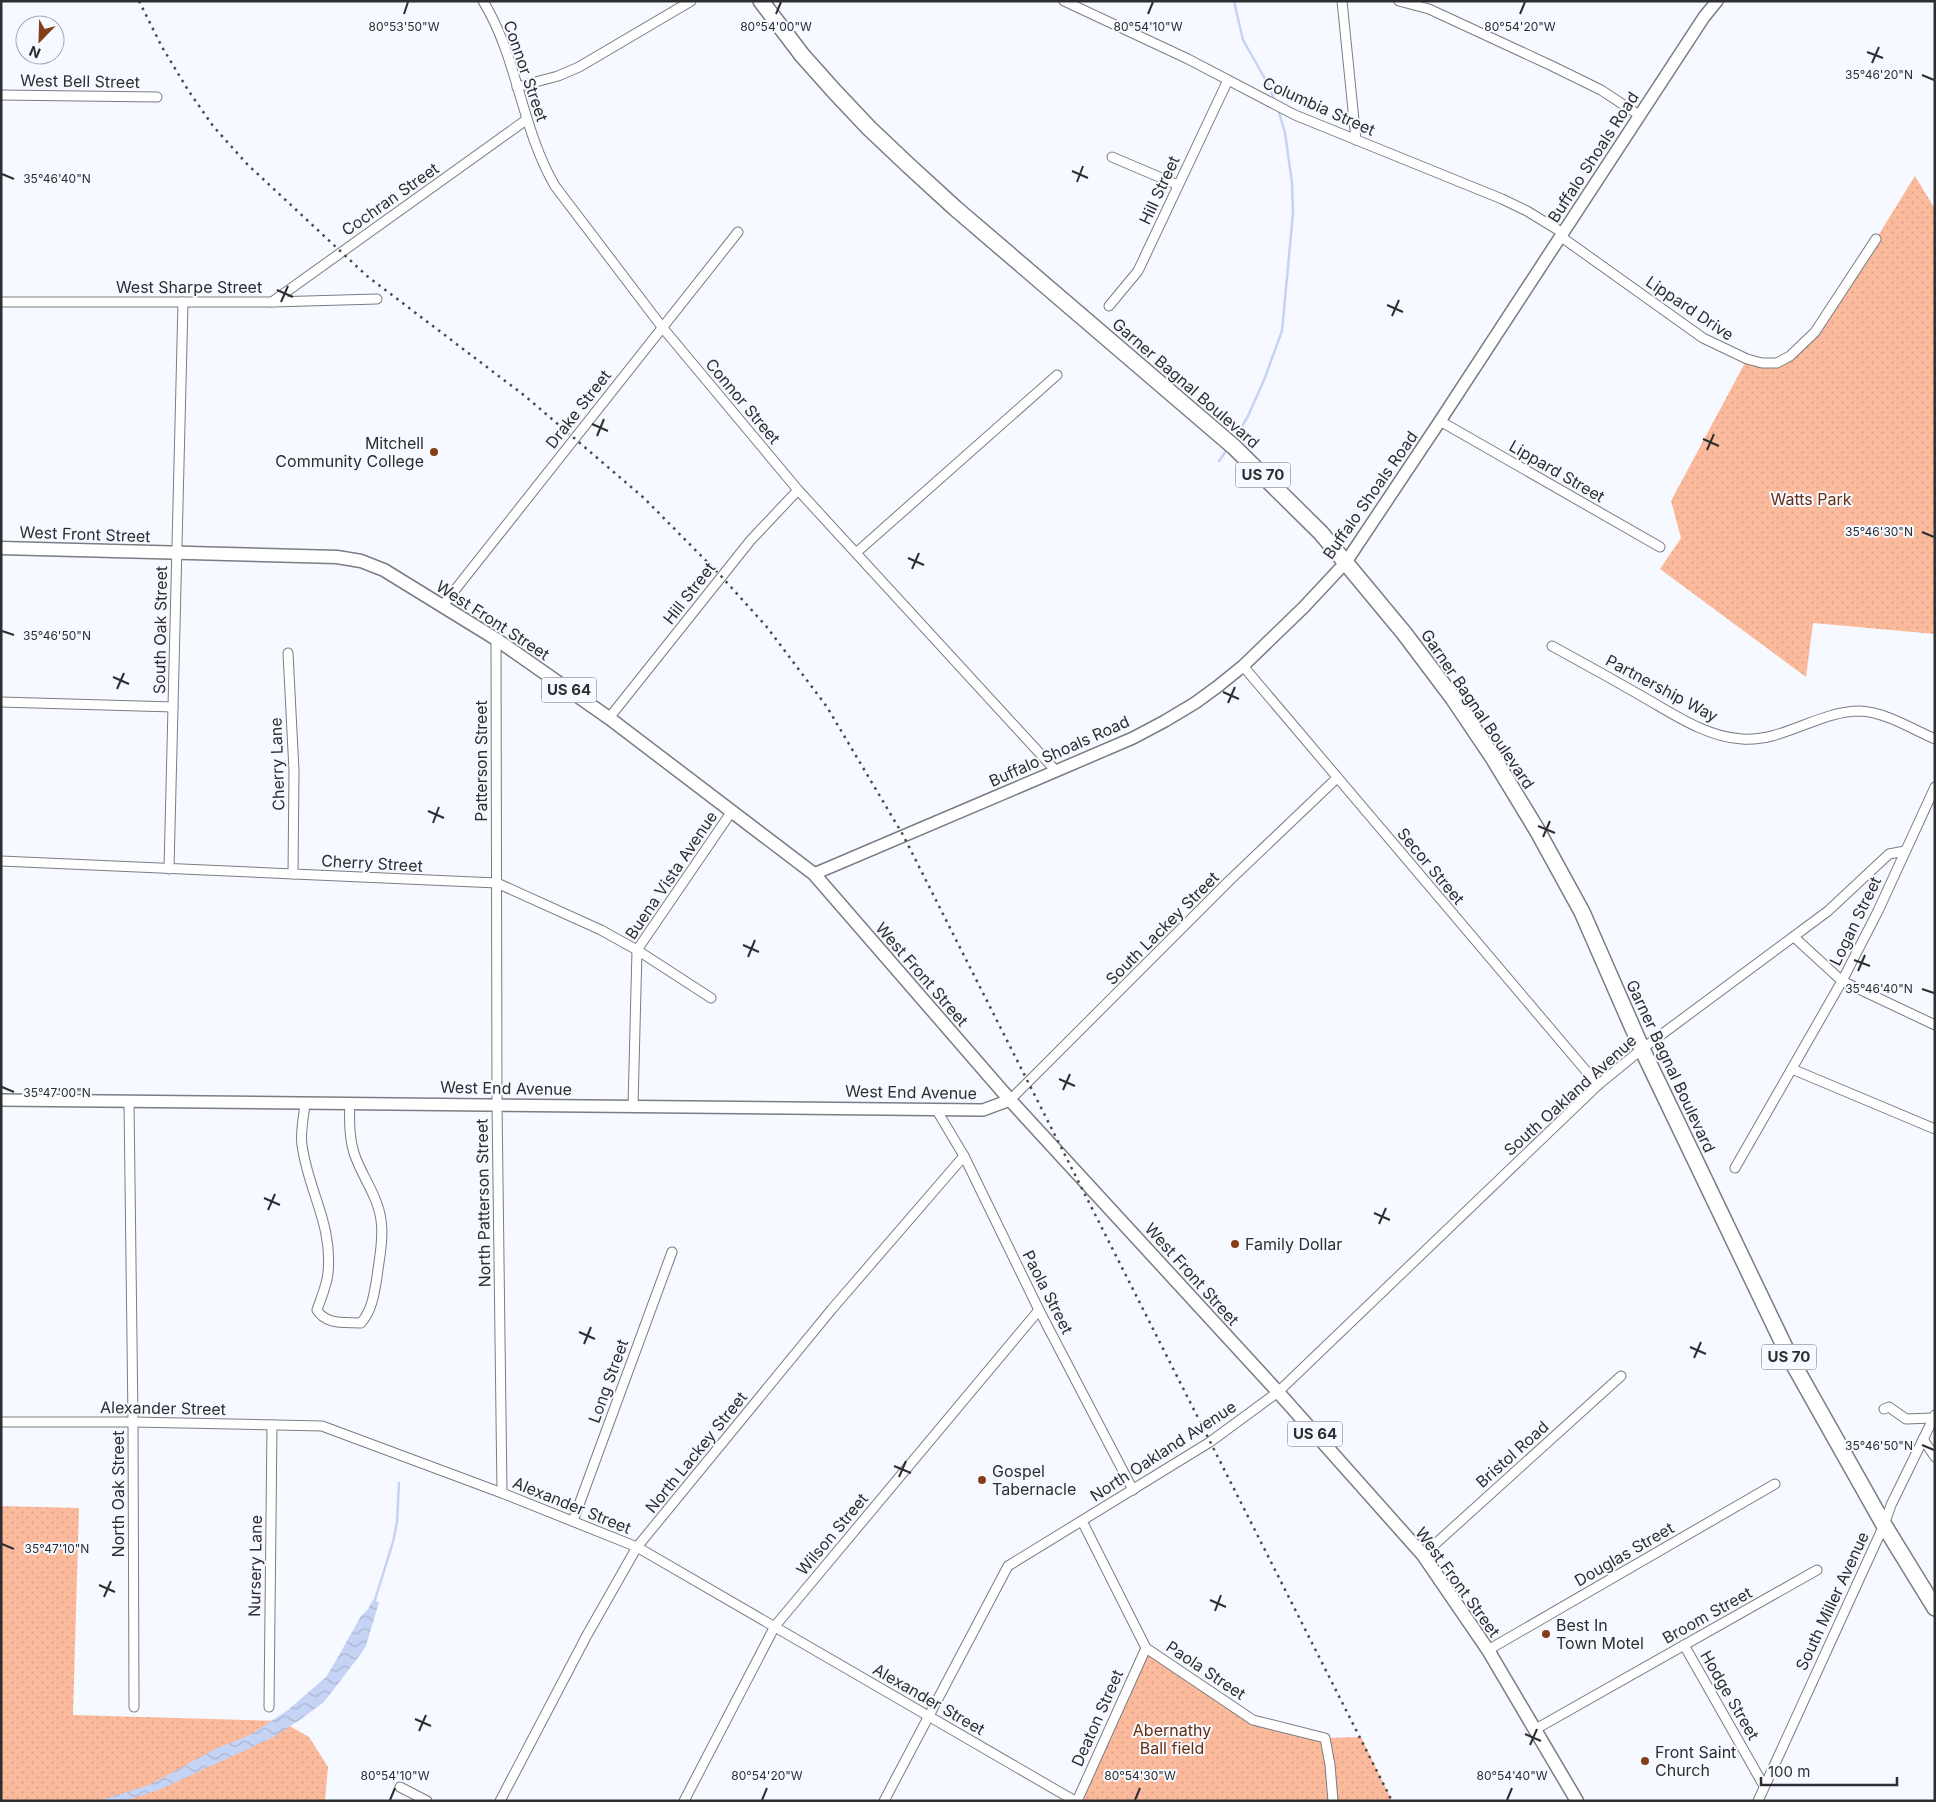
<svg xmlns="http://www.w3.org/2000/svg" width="1936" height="1802" font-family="Inter,sans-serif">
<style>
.park{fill:url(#park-dots)}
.water{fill:url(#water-waves)}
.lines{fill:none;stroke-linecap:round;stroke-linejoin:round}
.stream{stroke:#c5d3f5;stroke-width:2.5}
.street-casing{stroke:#7a7d83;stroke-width:11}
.secondary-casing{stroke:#7a7d83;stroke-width:14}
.primary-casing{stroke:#7a7d83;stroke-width:15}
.highway-casing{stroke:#7a7d83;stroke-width:18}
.street{stroke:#fff;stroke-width:9}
.secondary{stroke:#fff;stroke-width:11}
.primary{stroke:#fff;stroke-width:12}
.highway{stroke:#fff;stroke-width:15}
.rail{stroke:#48494d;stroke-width:2.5;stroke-dasharray:2.5 5;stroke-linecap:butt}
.ticks{fill:none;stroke:#2d2e31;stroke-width:2}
.poi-dot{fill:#843f19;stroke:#f6f9ff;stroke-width:2}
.labels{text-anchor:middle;stroke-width:4;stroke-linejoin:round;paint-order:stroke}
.shield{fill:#f6f9ff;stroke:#696b6f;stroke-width:1}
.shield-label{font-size:15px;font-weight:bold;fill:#2d2e31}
.street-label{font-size:16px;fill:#2d2e31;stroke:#f6f9ff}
.poi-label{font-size:16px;fill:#2d2e31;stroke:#f6f9ff;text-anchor:start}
.park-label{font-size:16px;fill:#672e0f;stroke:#f6f9ff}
.ticks-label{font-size:12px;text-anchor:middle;fill:#2d2e31;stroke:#f6f9ff;stroke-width:4;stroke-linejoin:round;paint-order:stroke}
</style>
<defs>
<pattern id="park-dots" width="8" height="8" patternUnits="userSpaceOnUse" patternTransform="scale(1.25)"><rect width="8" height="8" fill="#fcba9c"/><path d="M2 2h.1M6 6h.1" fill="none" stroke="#d8a087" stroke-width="1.8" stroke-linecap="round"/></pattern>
<pattern id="water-waves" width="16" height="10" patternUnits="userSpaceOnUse" patternTransform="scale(1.25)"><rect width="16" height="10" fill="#c5d3f5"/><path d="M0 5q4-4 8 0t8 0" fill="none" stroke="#aab5d2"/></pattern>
</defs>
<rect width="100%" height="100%" fill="#f6f9ff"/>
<g class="park">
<polygon points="1915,176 1935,209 1935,634 1813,623 1806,677 1660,569 1681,538 1671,501 1747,359 1777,363 1800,347 1876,239"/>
<polygon points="1,1506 79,1508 73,1715 281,1721 309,1737 328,1767 325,1801 1,1801"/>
<polygon points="1146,1648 1253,1720 1325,1738 1361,1737 1392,1801 1077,1801"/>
</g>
<polygon class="water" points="373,1600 379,1602 366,1646 360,1655 324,1702 301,1719 272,1738 159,1790 124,1801 98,1801 149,1785 215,1749 250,1735 288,1710 326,1677 334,1664 361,1616 368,1609"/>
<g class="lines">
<g class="stream">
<polyline points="1234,1 1243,40 1268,84 1275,101"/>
<polyline points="1234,440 1248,416 1264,380 1282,331 1293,213 1292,183 1285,133 1278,109"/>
<polyline points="1219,461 1228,448"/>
<polyline points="374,1603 393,1542 397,1522 399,1483"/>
</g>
<defs>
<g id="street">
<path d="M483,1c35,57 38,127 72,185l107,141 136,163 258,281"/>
<polyline points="1064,1 1188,59 1295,115 1502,199 1527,211 1563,233"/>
<polyline points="1342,1 1356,140"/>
<polyline points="1399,1 1429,9 1550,65 1601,90 1639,115"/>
<polyline points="517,87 558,76 579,67 691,1"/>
<polyline points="1,95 157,97"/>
<polyline points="1112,157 1178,185"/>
<polyline points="1560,236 1703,338 1747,359 1762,363 1777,363 1790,356 1815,332 1876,239"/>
<polyline points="1,302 272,302 377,299"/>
<polyline points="272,302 526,120"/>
<polyline points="1109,306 1138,271 1228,80"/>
<polyline points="1440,421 1660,547"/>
<polyline points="857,552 1057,375"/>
<polyline points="443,605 738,232"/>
<polyline points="496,639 497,1104 502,1493"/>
<path d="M1552,646c31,17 62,34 93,52 30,17 62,39 97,41 41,3 77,-28 118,-28 25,1 52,18 75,28"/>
<polyline points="288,653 294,771 293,874"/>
<polyline points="1243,666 1598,1085"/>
<polyline points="1,702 173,707"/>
<polyline points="609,718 750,541 798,490"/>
<polyline points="1,861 497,883 601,930 637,950 711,998"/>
<polyline points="169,869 183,302"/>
<polyline points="1794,937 1842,981 1935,1025"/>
<polyline points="1792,1069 1935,1129"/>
<polyline points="1010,1100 1230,880 1337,778"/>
<polyline points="129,1101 133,1422 134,1707"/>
<path d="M305,1103c-1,13 -5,29 -3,42 6,46 31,79 26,128 -1,12 -7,25 -11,37 9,15 27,12 44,13 11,-13 13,-28 16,-46 2,-18 7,-38 4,-57 -3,-24 -20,-45 -27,-67 -5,-16 -5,-34 -4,-50"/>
<polyline points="633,1106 637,950 732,811"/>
<polyline points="936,1109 964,1156 1039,1310 1133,1490"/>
<polyline points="1735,1168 1842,981 1878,911 1935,787"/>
<polyline points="1884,1409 1889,1407 1906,1419 1933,1418"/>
<polyline points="1,1422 133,1422 322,1426 502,1493 637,1547 1075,1801"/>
<polyline points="1923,1439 1935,1457"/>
<polyline points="573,1521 672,1252"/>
<polyline points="1082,1521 1146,1648 1253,1720 1325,1738 1330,1765 1333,1801"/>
<polyline points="1423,1555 1621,1376"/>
<polyline points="1684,1645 1764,1786"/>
<polyline points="1488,1650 1775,1484"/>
<polyline points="269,1707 272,1425"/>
<polyline points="1534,1730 1817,1570"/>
<polyline points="400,1787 427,1801"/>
<polyline points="500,1801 587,1635 637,1547 832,1309 964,1156"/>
<polyline points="684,1801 775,1626 1039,1310"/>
<polyline points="884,1801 1008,1566 1210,1442 1278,1392 1598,1085 1642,1049 1828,911 1889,854 1905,851"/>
<polyline points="1077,1801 1146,1648"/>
<polyline points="1758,1801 1884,1525 1891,1505 1935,1415"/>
</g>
<g id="secondary">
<polyline points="814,874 1056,771 1133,738 1165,721 1195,703 1217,687 1243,666 1304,607 1346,562 1440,421 1704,17 1717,1"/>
<polyline points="1,1100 983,1110 1010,1100"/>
</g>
<polyline id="primary" points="1,548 337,557 361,561 384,570 496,639 609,718 814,874 1010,1100 1278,1392 1423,1555 1488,1650 1577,1801"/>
<polyline id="highway" points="761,1 802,55 835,92 869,128 907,164 955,208 1234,447 1321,533 1404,633 1453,698 1494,759 1537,830 1582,912 1642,1049 1790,1358 1884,1525 1935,1608"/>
</defs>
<use href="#street" class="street-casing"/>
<use href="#secondary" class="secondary-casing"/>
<use href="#primary" class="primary-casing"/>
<use href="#highway" class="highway-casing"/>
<use href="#street" class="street"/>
<use href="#secondary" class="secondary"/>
<use href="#primary" class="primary"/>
<use href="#highway" class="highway"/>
<polyline class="rail" points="139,1 162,47 188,90 213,126 247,164 367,276 525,396 644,498 721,576 766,626 827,707 903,835 1392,1801"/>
</g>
<path class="ticks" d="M404,14l4,-12M776,14l5,-12M1148,14l5,-12M1520,14l5,-12M1867,52l16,6M1872,63l7,-16M1922,75l12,5M1072,171l16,7M2,174l12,5M1077,182l6,-16M277,290l16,7M281,302l7,-16M1387,305l16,7M1392,316l7,-16M592,424l16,7M597,436l7,-17M1703,439l16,7M1707,450l7,-16M1922,532l12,5M908,558l16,7M912,569l7,-16M2,631l12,4M113,677l16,7M117,689l7,-16M1223,692l16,7M1228,703l7,-16M428,811l16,7M433,823l6,-16M1538,826l17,7M1543,837l7,-16M743,945l16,7M748,957l7,-17M1854,960l16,6M1858,971l7,-16M1922,989l12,4M1059,1079l16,7M2,1087l12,5M1063,1090l7,-16M264,1198l16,7M268,1210l7,-16M1374,1213l16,7M1379,1224l7,-16M579,1332l16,7M584,1344l7,-17M1690,1347l16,7M1694,1358l7,-16M1922,1445l12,5M894,1466l17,7M899,1477l7,-16M2,1544l12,5M99,1585l16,7M104,1597l7,-16M1210,1600l16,7M1215,1611l6,-16M415,1719l16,7M419,1731l7,-16M1525,1734l16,7M1530,1745l7,-16M390,1800l5,-12M762,1800l5,-12M1135,1800l5,-12M1507,1800l5,-12"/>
<g class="poi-dot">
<circle cx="434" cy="452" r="5"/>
<circle cx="1235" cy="1244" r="5"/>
<circle cx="982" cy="1480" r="5"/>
<circle cx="1546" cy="1634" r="5"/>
<circle cx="1645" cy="1761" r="5"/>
</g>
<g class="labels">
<g class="shield">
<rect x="1235.5" y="462.5" width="55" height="25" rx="4"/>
<rect x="541.5" y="677.5" width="55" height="25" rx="4"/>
<rect x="1761.5" y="1344.5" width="55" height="25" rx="4"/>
<rect x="1287.5" y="1421.5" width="55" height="25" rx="4"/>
</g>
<g class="shield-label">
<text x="1263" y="480">US 70</text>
<text x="569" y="695">US 64</text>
<text x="1789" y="1362">US 70</text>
<text x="1315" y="1439">US 64</text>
</g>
<g class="street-label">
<text transform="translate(526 71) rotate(71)" y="6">Connor Street</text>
<text transform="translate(80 81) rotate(1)" y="6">West Bell Street</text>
<text transform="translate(1319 106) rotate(24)" y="6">Columbia Street</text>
<text transform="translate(1593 157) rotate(-57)" y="6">Buffalo Shoals Road</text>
<text transform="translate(1159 190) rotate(-65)" y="6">Hill Street</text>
<text transform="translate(390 199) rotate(-35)" y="6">Cochran Street</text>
<text x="189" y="293">West Sharpe Street</text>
<text transform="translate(1690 308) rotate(34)" y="6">Lippard Drive</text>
<text transform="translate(1186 383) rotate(41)" y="6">Garner Bagnal Boulevard</text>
<text transform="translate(743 401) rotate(50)" y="6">Connor Street</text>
<text transform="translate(578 409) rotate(-52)" y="6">Drake Street</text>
<text transform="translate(1557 471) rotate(30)" y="6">Lippard Street</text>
<text transform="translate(1370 495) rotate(-55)" y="6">Buffalo Shoals Road</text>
<text transform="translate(85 534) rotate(2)" y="6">West Front Street</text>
<text transform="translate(689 593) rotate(-52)" y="6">Hill Street</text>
<text transform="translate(493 620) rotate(33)" y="6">West Front Street</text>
<text transform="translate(160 630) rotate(-89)" y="6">South Oak Street</text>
<text transform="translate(1662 688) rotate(28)" y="6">Partnership Way</text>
<text transform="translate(1478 709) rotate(56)" y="6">Garner Bagnal Boulevard</text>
<text transform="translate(1059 751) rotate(-24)" y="6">Buffalo Shoals Road</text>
<text transform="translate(481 761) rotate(-90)" y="6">Patterson Street</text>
<text transform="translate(277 764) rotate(-92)" y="6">Cherry Lane</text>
<text transform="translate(372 863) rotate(3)" y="6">Cherry Street</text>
<text transform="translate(1431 866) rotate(50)" y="6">Secor Street</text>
<text transform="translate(671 875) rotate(-56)" y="6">Buena Vista Avenue</text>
<text transform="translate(1855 921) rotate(-64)" y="6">Logan Street</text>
<text transform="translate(1162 928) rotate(-45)" y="6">South Lackey Street</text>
<text transform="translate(922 974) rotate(49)" y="6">West Front Street</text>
<text transform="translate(1671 1066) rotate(65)" y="6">Garner Bagnal Boulevard</text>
<text transform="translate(506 1088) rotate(1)" y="6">West End Avenue</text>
<text transform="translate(911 1092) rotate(1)" y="6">West End Avenue</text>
<text transform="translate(1570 1095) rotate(-42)" y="6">South Oakland Avenue</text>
<text transform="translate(483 1203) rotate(-91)" y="6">North Patterson Street</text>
<text transform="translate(1192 1274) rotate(48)" y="6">West Front Street</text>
<text transform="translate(1048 1292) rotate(63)" y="6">Paola Street</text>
<text transform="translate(608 1381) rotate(-70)" y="6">Long Street</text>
<text transform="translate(163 1408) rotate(1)" y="6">Alexander Street</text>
<text transform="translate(1163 1451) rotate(-33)" y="6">North Oakland Avenue</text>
<text transform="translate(696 1452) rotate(-51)" y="6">North Lackey Street</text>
<text transform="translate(1512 1454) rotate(-42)" y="6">Bristol Road</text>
<text transform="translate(118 1494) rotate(-90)" y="6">North Oak Street</text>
<text transform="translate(572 1505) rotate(22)" y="6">Alexander Street</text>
<text transform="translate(832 1534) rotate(-50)" y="6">Wilson Street</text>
<text transform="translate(1624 1554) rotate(-30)" y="6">Douglas Street</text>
<text transform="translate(255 1566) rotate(-89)" y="6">Nursery Lane</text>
<text transform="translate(1458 1582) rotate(54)" y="6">West Front Street</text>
<text transform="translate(1832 1601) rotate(-65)" y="6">South Miller Avenue</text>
<text transform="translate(1707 1615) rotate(-29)" y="6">Broom Street</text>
<text transform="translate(1206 1670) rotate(34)" y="6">Paola Street</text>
<text transform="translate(1730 1695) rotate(60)" y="6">Hodge Street</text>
<text transform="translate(929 1699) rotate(30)" y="6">Alexander Street</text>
<text transform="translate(1097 1718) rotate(-66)" y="6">Deaton Street</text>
</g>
<g class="poi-label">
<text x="424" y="449" text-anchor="end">Mitchell<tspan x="424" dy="18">Community College</tspan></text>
<text x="1245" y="1250">Family Dollar</text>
<text x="992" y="1477">Gospel<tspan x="992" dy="18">Tabernacle</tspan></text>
<text x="1556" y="1631">Best In<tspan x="1556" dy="18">Town Motel</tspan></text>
<text x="1655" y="1758">Front Saint<tspan x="1655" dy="18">Church</tspan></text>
</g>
<g class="park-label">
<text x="1811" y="505">Watts Park</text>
<text x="1172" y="1736">Abernathy<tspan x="1172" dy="18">Ball field</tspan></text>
</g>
</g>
<g class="ticks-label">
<text x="404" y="31">80°53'50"W</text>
<text x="776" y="31">80°54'00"W</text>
<text x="1148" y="31">80°54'10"W</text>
<text x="1520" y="31">80°54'20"W</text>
<text x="1879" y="79">35°46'20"N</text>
<text x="57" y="183">35°46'40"N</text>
<text x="1879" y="536">35°46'30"N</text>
<text x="57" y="640">35°46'50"N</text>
<text x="1879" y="993">35°46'40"N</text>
<text x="57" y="1097">35°47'00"N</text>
<text x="1879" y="1450">35°46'50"N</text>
<text x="57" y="1553">35°47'10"N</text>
<text x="395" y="1780">80°54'10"W</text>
<text x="767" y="1780">80°54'20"W</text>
<text x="1140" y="1780">80°54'30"W</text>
<text x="1512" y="1780">80°54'40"W</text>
</g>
<rect width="1936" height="1802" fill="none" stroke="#2d2e31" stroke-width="5"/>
<g transform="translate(40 40) rotate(203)"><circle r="24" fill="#f6f9ff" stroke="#a6a8ad"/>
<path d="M0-4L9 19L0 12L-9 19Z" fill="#843f19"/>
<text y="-8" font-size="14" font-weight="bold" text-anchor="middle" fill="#2d2e31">N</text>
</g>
<path d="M1761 1777v8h136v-8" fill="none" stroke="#2d2e31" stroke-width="2.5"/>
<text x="1768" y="1777" font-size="15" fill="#2d2e31" stroke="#f6f9ff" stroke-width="4" paint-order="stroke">100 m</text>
</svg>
